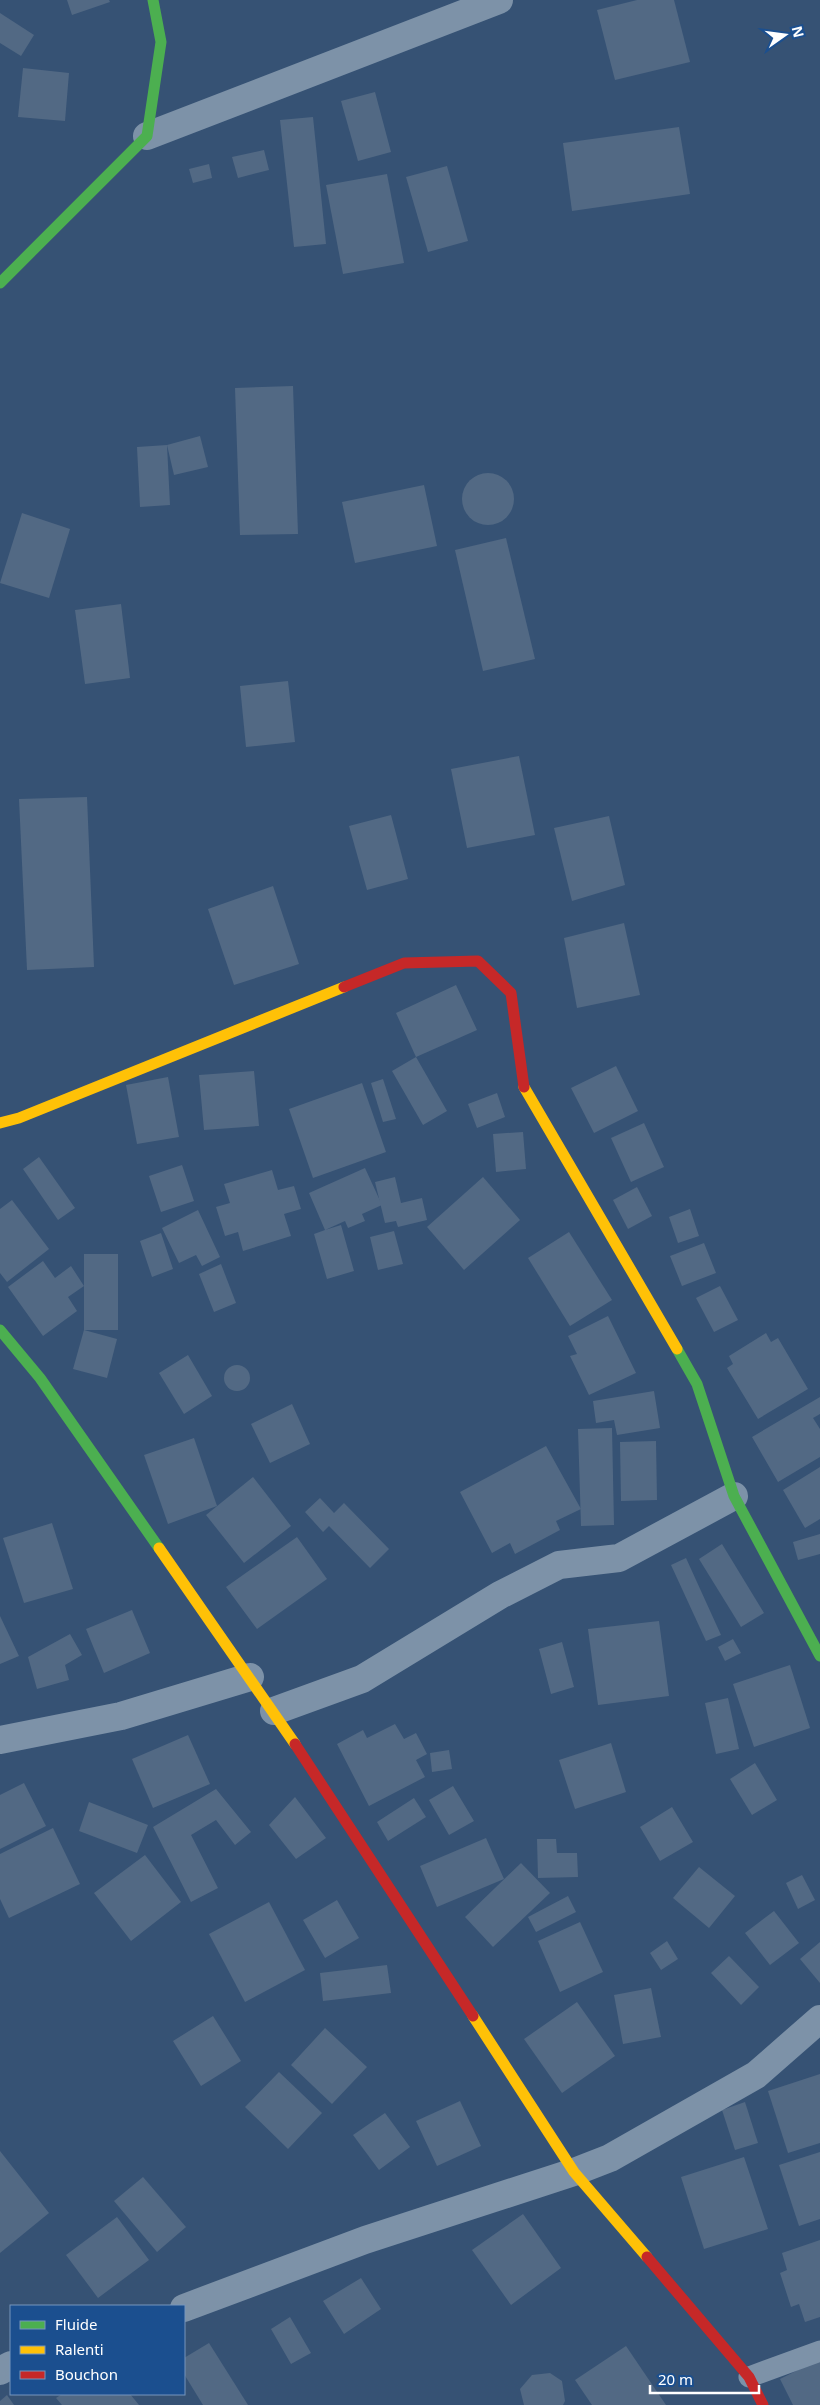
<svg xmlns="http://www.w3.org/2000/svg" width="820" height="2405" font-family="'Noto Sans',sans-serif">
<style>
.building{fill:#526984}
.lines{fill:none;stroke-linecap:round;stroke-linejoin:round}
.lane{stroke:#7d92a8;stroke-width:21}
.street{stroke:#7d92a8;stroke-width:28}
.fast{stroke:#4caf50;stroke-width:11}
.slow{stroke:#ffc107;stroke-width:11}
.jam{stroke:#c62828;stroke-width:11}
</style>
<rect width="100%" height="100%" fill="#365274"/>
<g class="building">
<polygon points="67,0 109,0 110,2 72,15"/>
<polygon points="637,0 674,0 690,62 615,80 597,10"/>
<polygon points="0,13 34,35 21,56 0,43"/>
<polygon points="23,68 69,73 65,121 18,117"/>
<polygon points="375,92 391,152 358,161 341,101"/>
<polygon points="313,117 326,244 294,247 280,120"/>
<polygon points="679,127 690,194 572,211 563,143"/>
<polygon points="264,150 269,170 238,178 232,157"/>
<polygon points="209,164 212,178 193,183 189,169"/>
<polygon points="447,166 468,241 428,252 406,177"/>
<polygon points="387,174 404,263 343,274 326,185"/>
<polygon points="293,386 298,534 240,535 235,388"/>
<polygon points="200,436 208,467 174,475 167,445"/>
<polygon points="167,445 170,505 140,507 137,447"/>
<circle cx="488" cy="499" r="26"/>
<polygon points="424,485 437,546 355,563 342,502"/>
<polygon points="22,513 70,529 49,598 0,583"/>
<polygon points="506,538 535,659 483,671 455,550"/>
<polygon points="121,604 130,678 85,684 75,610"/>
<polygon points="288,681 295,742 246,747 240,686"/>
<polygon points="519,756 535,835 467,848 451,769"/>
<polygon points="87,797 94,967 27,970 19,799"/>
<polygon points="391,815 408,879 367,890 349,826"/>
<polygon points="609,816 625,885 572,901 554,828"/>
<polygon points="273,886 299,964 234,985 208,909"/>
<polygon points="624,923 640,995 577,1008 564,938"/>
<polygon points="456,985 477,1030 416,1057 396,1013"/>
<polygon points="416,1057 447,1111 423,1125 392,1071"/>
<polygon points="616,1066 638,1111 594,1133 571,1088"/>
<polygon points="254,1071 259,1126 204,1130 199,1075"/>
<polygon points="168,1077 179,1137 137,1144 126,1085"/>
<polygon points="383,1079 396,1119 383,1122 371,1083"/>
<polygon points="362,1083 386,1152 313,1178 289,1109"/>
<polygon points="497,1093 505,1117 477,1128 468,1104"/>
<polygon points="644,1123 664,1167 631,1182 611,1138"/>
<polygon points="523,1132 526,1169 496,1172 493,1134"/>
<polygon points="39,1157 75,1208 58,1220 23,1169"/>
<polygon points="182,1165 194,1201 161,1212 149,1176"/>
<polygon points="365,1168 382,1205 362,1214 365,1221 348,1228 345,1221 325,1230 341,1225 354,1271 327,1279 314,1234 325,1230 309,1193"/>
<polygon points="272,1170 278,1190 294,1186 301,1209 284,1214 291,1236 243,1251 238,1232 225,1236 216,1207 230,1203 224,1184"/>
<polygon points="395,1177 401,1203 422,1198 427,1220 398,1227 396,1221 385,1223 375,1182"/>
<polygon points="483,1177 520,1220 464,1270 427,1227"/>
<polygon points="637,1187 652,1216 628,1229 613,1200"/>
<polygon points="12,1200 49,1249 7,1282 0,1273 0,1209"/>
<polygon points="690,1209 699,1236 678,1243 669,1217"/>
<polygon points="198,1210 220,1257 202,1266 196,1255 179,1263 162,1228"/>
<polygon points="394,1231 403,1264 378,1270 370,1237"/>
<polygon points="569,1232 612,1300 570,1326 528,1258"/>
<polygon points="161,1233 173,1269 152,1277 140,1241"/>
<polygon points="704,1243 716,1273 682,1286 670,1256"/>
<rect x="84" y="1254" width="34" height="76"/>
<polygon points="43,1261 55,1278 71,1266 84,1286 68,1297 77,1311 43,1336 8,1287"/>
<polygon points="221,1264 236,1303 214,1312 199,1274"/>
<polygon points="720,1286 738,1320 714,1332 696,1298"/>
<polygon points="608,1316 636,1373 589,1395 570,1356 577,1354 568,1336"/>
<polygon points="84,1330 117,1339 107,1378 73,1369"/>
<polygon points="766,1333 771,1342 778,1338 808,1389 758,1419 727,1368 733,1364 729,1356"/>
<polygon points="188,1355 212,1396 184,1414 159,1373"/>
<circle cx="237" cy="1378" r="13"/>
<polygon points="654,1391 660,1428 617,1435 614,1420 596,1423 593,1401"/>
<polygon points="820,1397 820,1414 813,1418 820,1429 820,1457 778,1482 752,1437"/>
<polygon points="292,1404 310,1444 270,1463 251,1424"/>
<polygon points="612,1428 614,1525 581,1526 578,1429"/>
<polygon points="194,1438 217,1506 168,1524 144,1455"/>
<polygon points="656,1441 657,1500 621,1501 620,1442"/>
<polygon points="546,1446 581,1509 556,1521 560,1530 515,1554 510,1543 492,1553 460,1492"/>
<polygon points="820,1467 820,1519 805,1528 783,1490"/>
<polygon points="253,1477 291,1526 244,1563 206,1515"/>
<polygon points="320,1498 334,1513 344,1503 389,1549 370,1568 329,1526 323,1532 305,1512"/>
<polygon points="52,1523 73,1589 24,1603 3,1538"/>
<polygon points="820,1534 820,1554 798,1560 793,1542"/>
<polygon points="297,1537 327,1579 257,1629 226,1587"/>
<polygon points="722,1544 764,1613 741,1627 699,1559"/>
<polygon points="686,1558 721,1635 706,1641 671,1565"/>
<polygon points="132,1610 150,1653 104,1673 86,1629"/>
<polygon points="0,1616 19,1656 0,1664"/>
<polygon points="659,1621 669,1696 598,1705 588,1629"/>
<polygon points="70,1634 82,1655 65,1665 69,1680 37,1689 28,1657"/>
<polygon points="733,1639 741,1653 725,1661 718,1647"/>
<polygon points="562,1642 574,1687 551,1694 539,1649"/>
<polygon points="790,1665 810,1728 754,1747 733,1684"/>
<polygon points="728,1698 739,1749 716,1754 705,1703"/>
<polygon points="395,1724 404,1739 416,1733 427,1754 416,1760 425,1777 369,1806 337,1744 363,1730 367,1738"/>
<polygon points="188,1735 210,1784 153,1808 132,1759"/>
<polygon points="611,1743 626,1792 575,1809 559,1760"/>
<polygon points="449,1750 452,1769 432,1772 430,1753"/>
<polygon points="755,1763 777,1800 752,1815 730,1779"/>
<polygon points="24,1783 46,1826 0,1849 0,1795"/>
<polygon points="453,1786 474,1821 449,1835 429,1800"/>
<polygon points="216,1789 251,1832 235,1845 216,1820 191,1835 218,1888 191,1902 153,1827"/>
<polygon points="295,1797 326,1838 296,1859 269,1825"/>
<polygon points="414,1798 426,1817 388,1841 377,1822"/>
<polygon points="89,1802 148,1825 137,1853 79,1831"/>
<polygon points="672,1807 693,1842 660,1861 640,1827"/>
<polygon points="53,1828 80,1884 9,1918 0,1899 0,1854"/>
<polygon points="486,1838 504,1879 437,1907 420,1866"/>
<polygon points="537,1839 556,1839 557,1853 577,1853 578,1877 538,1878"/>
<polygon points="145,1855 181,1902 131,1941 94,1893"/>
<polygon points="521,1863 550,1893 493,1947 465,1917"/>
<polygon points="699,1867 735,1896 709,1928 673,1898"/>
<polygon points="802,1875 815,1900 798,1909 786,1883"/>
<polygon points="568,1896 576,1912 536,1932 528,1917"/>
<polygon points="337,1900 359,1938 325,1958 303,1920"/>
<polygon points="269,1902 305,1970 245,2002 209,1934"/>
<polygon points="774,1911 799,1943 770,1965 745,1933"/>
<polygon points="580,1922 603,1972 560,1992 538,1941"/>
<polygon points="667,1941 678,1959 661,1970 650,1953"/>
<polygon points="820,1942 820,1983 800,1959"/>
<polygon points="729,1956 759,1987 741,2005 711,1973"/>
<polygon points="387,1965 391,1993 323,2001 320,1973"/>
<polygon points="651,1988 661,2037 623,2044 614,1995"/>
<polygon points="577,2002 615,2056 562,2093 524,2039"/>
<polygon points="213,2016 241,2061 201,2086 173,2041"/>
<polygon points="325,2028 367,2067 332,2104 291,2065"/>
<polygon points="279,2072 322,2113 288,2149 245,2107"/>
<polygon points="820,2074 820,2143 788,2153 768,2091"/>
<polygon points="460,2101 481,2146 437,2166 416,2121"/>
<polygon points="745,2102 758,2143 735,2150 722,2110"/>
<polygon points="385,2113 410,2147 379,2170 353,2135"/>
<polygon points="0,2151 49,2213 0,2253"/>
<polygon points="820,2152 820,2219 799,2226 779,2165"/>
<polygon points="744,2157 768,2229 704,2249 681,2177"/>
<polygon points="143,2177 186,2227 157,2252 114,2201"/>
<polygon points="523,2214 561,2268 511,2305 472,2250"/>
<polygon points="117,2217 149,2260 98,2298 66,2255"/>
<polygon points="820,2240 820,2317 805,2322 799,2304 791,2307 780,2273 787,2270 782,2253"/>
<polygon points="361,2278 381,2309 344,2334 323,2301"/>
<polygon points="290,2317 311,2353 291,2364 271,2329"/>
<polygon points="209,2343 248,2405 203,2405 184,2374 184,2358"/>
<polygon points="626,2346 666,2405 592,2405 575,2380"/>
<polygon points="820,2359 820,2405 793,2405 780,2379"/>
<polygon points="550,2373 562,2381 565,2401 563,2405 524,2405 520,2389 532,2375"/>
<polygon points="62,2394 130,2394 139,2405 62,2405 56,2398"/>
<polygon points="7,2395 14,2405 0,2405 0,2401"/>
</g>
<g class="lines">
<polyline class="lane" points="749,2377 820,2351"/>
<g class="street">
<polyline points="147,136 499,0"/>
<polyline points="274,1711 362,1679 500,1595 559,1565 619,1558 734,1496"/>
<polyline points="0,1740 121,1716 250,1677"/>
<polyline points="184,2308 365,2240 574,2172 610,2158 756,2075 820,2019"/>
<polyline points="0,2371 11,2365"/>
</g>
<g class="fast">
<polyline points="0,283 147,136 161,42 153,0"/>
<polyline points="0,1330 40,1378 159,1548"/>
<polyline points="677,1349 697,1384 734,1496 820,1656"/>
</g>
<g class="slow">
<polyline points="524,1087 677,1349"/>
<polyline points="0,1123 19,1118 344,987"/>
<polyline points="159,1548 295,1744"/>
<polyline points="473,2016 574,2172 647,2257"/>
</g>
<g class="jam">
<polyline points="344,987 404,963 478,961 511,993 524,1087"/>
<polyline points="295,1744 473,2016"/>
<polyline points="647,2257 749,2377 763,2405"/>
</g>
</g>
<rect x="10" y="2305" width="175" height="90" fill="#1b4f8f" stroke="#7695bc"/>
<rect x="20" y="2321" width="25" height="8" fill="#4caf50" stroke="#7695bc"/>
<text x="55" y="2330" font-size="15" fill="#ffffff">Fluide</text>
<rect x="20" y="2346" width="25" height="8" fill="#ffc107" stroke="#7695bc"/>
<text x="55" y="2355" font-size="15" fill="#ffffff">Ralenti</text>
<rect x="20" y="2371" width="25" height="8" fill="#c62828" stroke="#7695bc"/>
<text x="55" y="2380" font-size="15" fill="#ffffff">Bouchon</text>
<g transform="translate(785 35) rotate(76)" stroke="#1b4f8f" stroke-width="4" paint-order="stroke">
<path d="M0-4L9 19L0 12L-9 19Z" fill="#ffffff"/>
<text y="-8" font-size="14" font-weight="bold" text-anchor="middle" fill="#ffffff">N</text>
</g>
<path d="M650 2385v8h109v-8" fill="none" stroke="#ffffff" stroke-width="2.5"/>
<text x="658" y="2385" font-size="15" fill="#ffffff" stroke="#1b4f8f" stroke-width="4" paint-order="stroke">20 m</text>
</svg>
